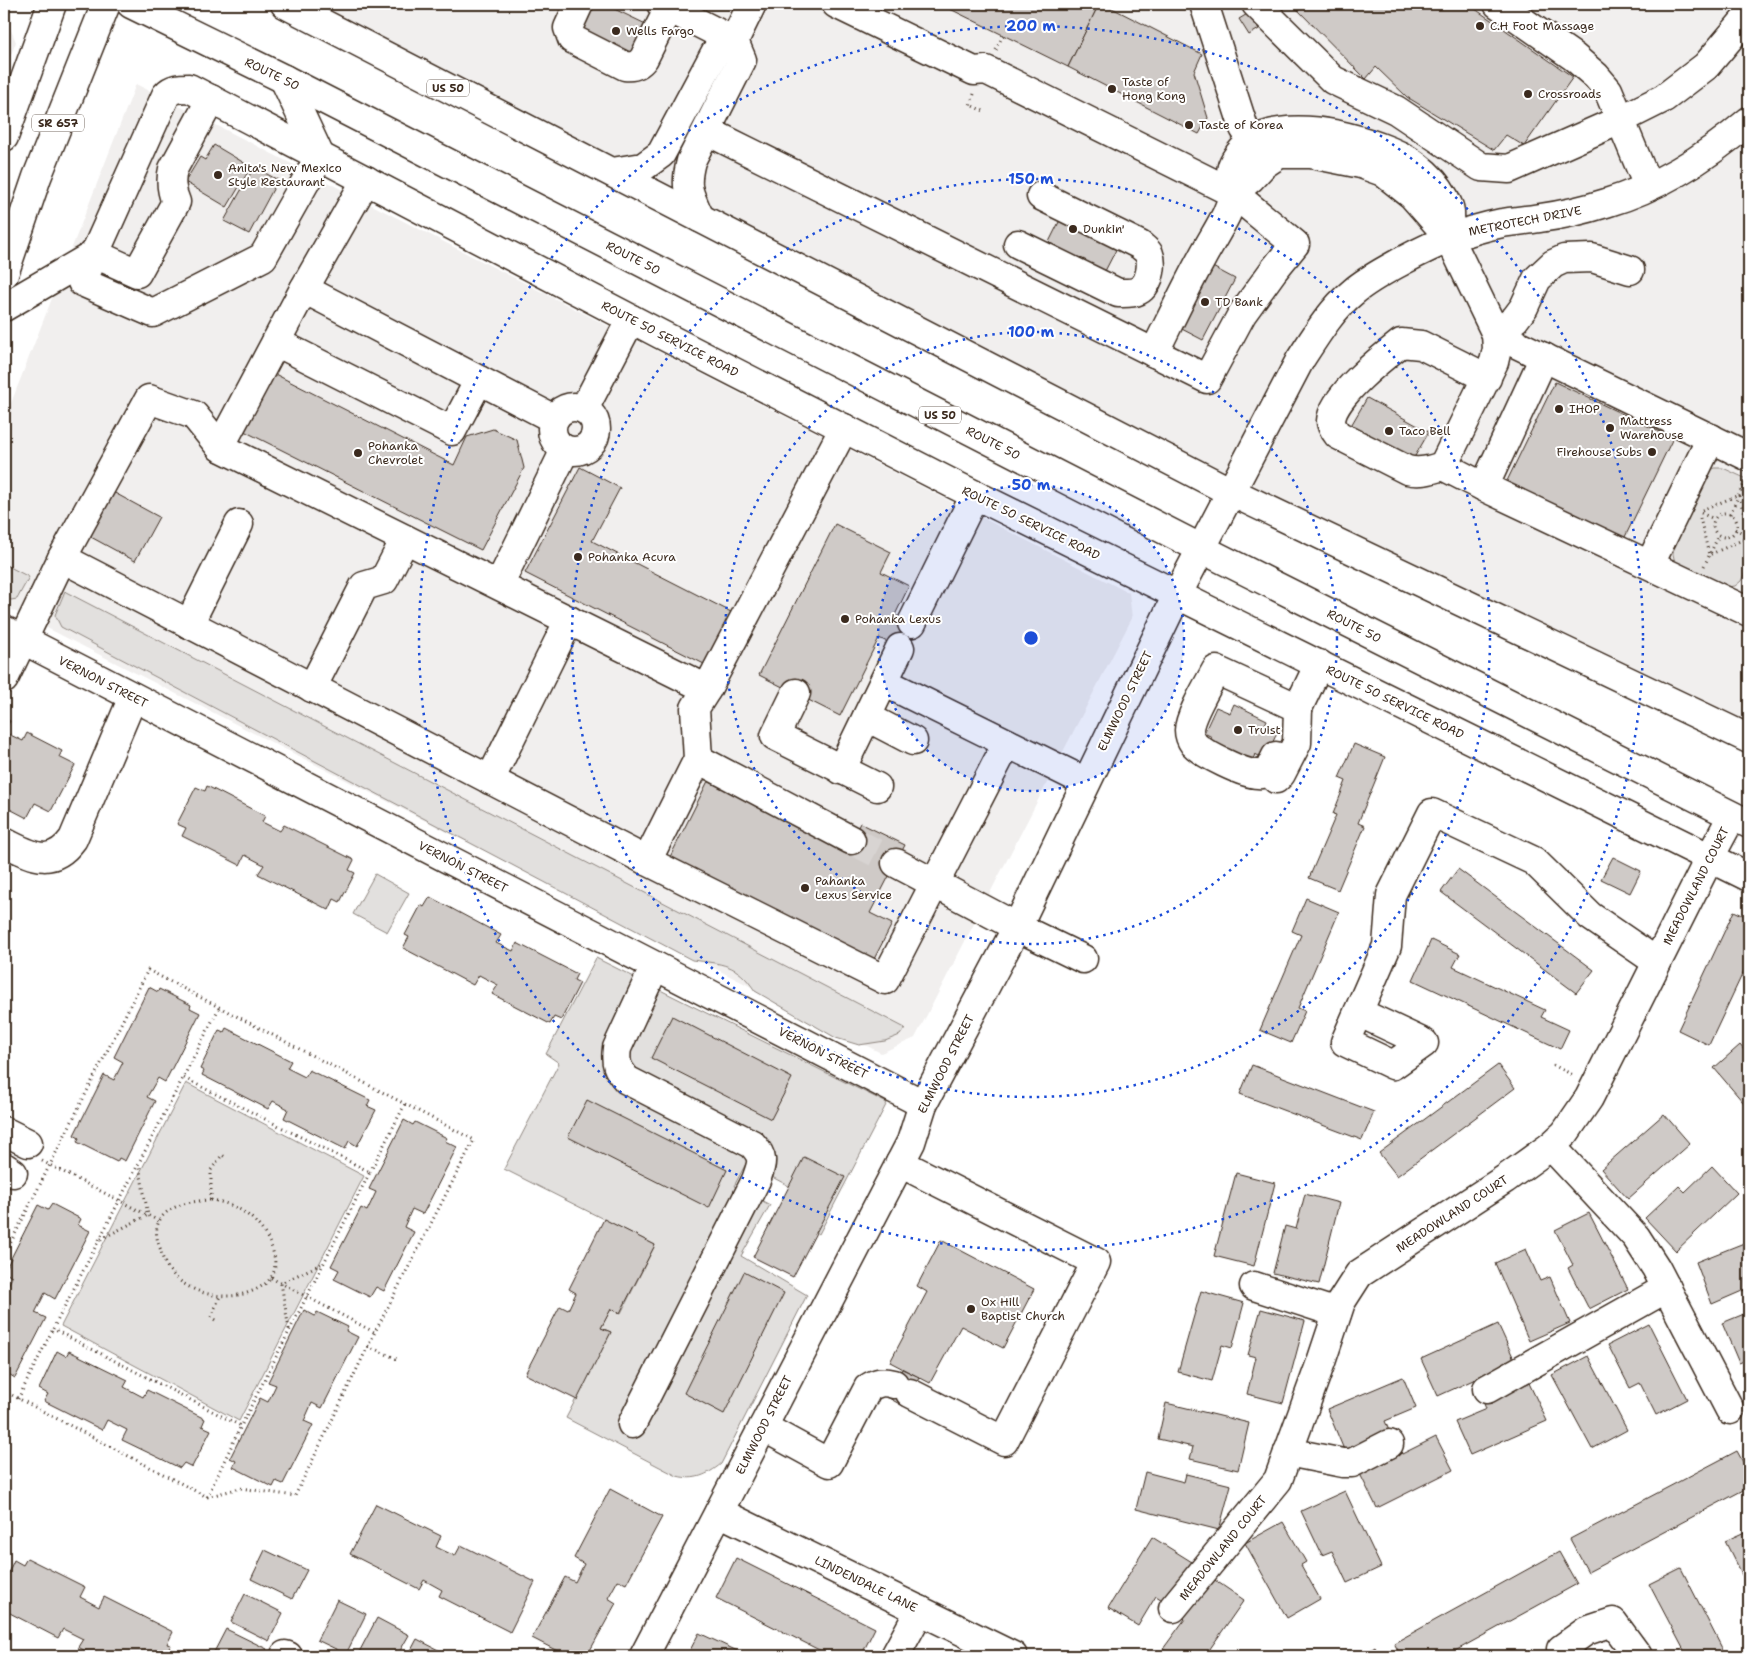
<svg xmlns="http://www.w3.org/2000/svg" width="1753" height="1660" font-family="'Shantell Sans',sans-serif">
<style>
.built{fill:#f1efee}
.green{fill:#e2e0de;stroke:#8e857e}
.building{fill:#cfcac7;stroke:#3b2a1e}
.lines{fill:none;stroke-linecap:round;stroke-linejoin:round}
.minor-tunnel{stroke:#d8d4d2;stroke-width:28;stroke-dasharray:28 14;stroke-linecap:butt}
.minor-casing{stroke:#3b2a1e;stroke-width:31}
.major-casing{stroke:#3b2a1e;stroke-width:31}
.highway-casing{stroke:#3b2a1e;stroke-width:31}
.path{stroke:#3b2a1e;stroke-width:3;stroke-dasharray:1 4;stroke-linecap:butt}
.minor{stroke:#fff;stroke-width:28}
.major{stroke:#fff;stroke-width:28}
.highway{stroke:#fff;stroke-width:28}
.ring{fill:none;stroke:#1d4ed8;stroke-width:2.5;stroke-dasharray:2.5 5}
.poi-dot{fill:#3b2a1e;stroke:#fff;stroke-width:2}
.labels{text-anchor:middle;stroke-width:4;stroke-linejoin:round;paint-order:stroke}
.shield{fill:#fff;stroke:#766a62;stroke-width:1}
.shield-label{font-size:11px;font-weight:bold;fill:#3b2a1e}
.poi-label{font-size:12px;fill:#3b2a1e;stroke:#fff;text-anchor:start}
.street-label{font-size:12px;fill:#3b2a1e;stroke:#fff}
.centre{fill:#1d4ed8;stroke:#fff;stroke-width:2.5}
.ring-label{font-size:15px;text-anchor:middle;font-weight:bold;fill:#1d4ed8;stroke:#fff;stroke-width:4;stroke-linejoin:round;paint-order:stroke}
</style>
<rect width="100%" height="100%" fill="#fff"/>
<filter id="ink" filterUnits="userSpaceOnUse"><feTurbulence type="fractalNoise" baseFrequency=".02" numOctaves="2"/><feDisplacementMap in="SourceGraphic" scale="10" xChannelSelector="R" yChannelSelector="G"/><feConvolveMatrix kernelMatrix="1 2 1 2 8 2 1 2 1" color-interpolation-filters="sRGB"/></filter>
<g filter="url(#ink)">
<g class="built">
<polygon points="285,4 1749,4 1749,739"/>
<polygon points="4,14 16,42 4,73"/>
<polygon points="136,84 1129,593 1132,618 915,1038 881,1053 4,606 4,421"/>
</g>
<g class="green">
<polygon points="1715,468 1723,468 1749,480 1749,564 1741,581 1735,586 1727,587 1675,563 1673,554 1673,547 1709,471"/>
<polygon points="4,564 29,577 17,599 11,600 4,597"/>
<path d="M65,591l1,1 839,436 -5,7 -15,6 -26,4 -23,-7 -81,-47c-18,-28 -33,-27 -63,-31l-631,-333 -6,-12z"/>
<polygon points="375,874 409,893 387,932 353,914"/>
<path d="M596,958l291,145 -68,131 -31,-20 12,-22 -41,-22 -1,-29 -24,45 36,19 -29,51 66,39 -86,169c-14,11 -26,17 -44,12l-111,-58 45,-86 -10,-4 10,-19 10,4 34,-68 -151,-76 55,-106 -13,-9z"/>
<polygon points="186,1083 364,1176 239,1421 61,1326"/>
</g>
<g class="building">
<polygon points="593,4 604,4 654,28 630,60 578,35"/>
<polygon points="940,4 1099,4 1068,67"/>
<polygon points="1099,4 1104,4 1202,54 1194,72 1208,118 1199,134 1068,67"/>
<polygon points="1292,4 1468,4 1573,77 1524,146 1506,135 1494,150 1407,97 1376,67 1366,79"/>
<polygon points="1249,13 1259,29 1249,35 1239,19"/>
<polygon points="214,145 251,167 227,207 185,182 200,157 205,160"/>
<polygon points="254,167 278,180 249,234 224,221"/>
<polygon points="1063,214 1119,244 1104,273 1048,244"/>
<polygon points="1207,264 1235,279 1203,340 1176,326"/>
<polygon points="269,371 454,465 467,437 493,429 517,440 524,468 481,550 238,428"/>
<polygon points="1555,382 1673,438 1624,539 1506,483"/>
<polygon points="1367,398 1429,432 1411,463 1349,429"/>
<polygon points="580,467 620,488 592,541 733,613 706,665 525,573"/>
<polygon points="113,492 159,517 135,561 89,536"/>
<polygon points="835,524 891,552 881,572 909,586 895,615 919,627 906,651 879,638 840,716 759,675"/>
<polygon points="1234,704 1267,720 1264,727 1277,733 1265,759 1255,754 1252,762 1209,742 1212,737 1204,733 1216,707 1230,713"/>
<polygon points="4,718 10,721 4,732 23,741 27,733 62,751 59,757 75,765 51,811 35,803 27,818 4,806"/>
<polygon points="1354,744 1385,757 1358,823 1365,826 1338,890 1309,878 1336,815 1333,814 1346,781 1339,778"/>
<polygon points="708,781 846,850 860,823 905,845 870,913 892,924 873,961 669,859"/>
<polygon points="207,786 265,816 262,822 280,831 284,825 354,860 349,870 355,873 340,902 334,899 329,910 258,874 264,865 245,855 240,865 182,836 186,828 177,824 196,787 205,791"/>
<polygon points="1613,857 1641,871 1630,893 1601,879"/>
<polygon points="1458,869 1594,970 1576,993 1441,892"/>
<polygon points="430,897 501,935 496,943 513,951 517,943 577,974 574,980 580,983 561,1020 554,1017 550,1024 492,994 498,985 479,975 473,985 403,948 409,937 405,935 421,905 424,907"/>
<polygon points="1306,898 1339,912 1298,1008 1305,1011 1291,1043 1260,1030 1301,935 1292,931"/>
<polygon points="1734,911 1749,918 1749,960 1709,1045 1678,1030"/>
<polygon points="4,923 9,926 4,934"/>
<polygon points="1431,940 1460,954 1453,967 1545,1010 1541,1017 1569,1030 1560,1049 1413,980"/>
<polygon points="149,987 158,992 159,989 191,1005 190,1008 200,1013 165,1082 158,1078 147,1097 155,1101 125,1161 119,1158 117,1162 77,1142 79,1138 74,1135 104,1075 114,1080 123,1062 114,1057"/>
<polygon points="672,1016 792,1078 771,1119 651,1058"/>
<polygon points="226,1028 291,1061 287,1068 305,1077 309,1070 370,1100 367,1106 376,1110 357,1146 349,1141 345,1149 284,1118 288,1109 273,1101 268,1109 202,1075 204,1071 200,1069 219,1030 224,1032"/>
<polygon points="1740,1045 1749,1056 1749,1109 1714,1068"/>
<polygon points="1252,1065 1374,1112 1362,1140 1240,1094"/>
<polygon points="1498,1065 1515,1088 1397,1176 1379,1153"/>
<polygon points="587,1100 727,1170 709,1208 568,1137"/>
<polygon points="1664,1114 1690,1144 1628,1199 1601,1169"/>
<polygon points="404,1120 413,1125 415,1122 447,1138 445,1141 457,1147 423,1214 412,1209 404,1227 414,1232 384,1291 376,1287 370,1297 334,1279 339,1270 331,1266 361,1208 367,1211 376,1192 369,1189"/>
<polygon points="804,1157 845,1177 793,1277 753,1257"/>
<polygon points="1712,1166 1737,1193 1676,1251 1645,1218 1679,1186 1685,1192"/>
<polygon points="1236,1173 1275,1183 1254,1266 1214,1256"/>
<polygon points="1305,1194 1339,1203 1319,1284 1273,1273 1285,1226 1296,1229"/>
<polygon points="52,1204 81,1219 78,1225 90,1231 55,1299 45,1293 35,1313 46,1318 15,1378 7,1373 4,1379 4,1294 12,1277 4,1272 38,1205 48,1210"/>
<polygon points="1589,1213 1628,1289 1589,1309 1568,1268 1573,1265 1555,1230"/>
<polygon points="604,1219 655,1245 620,1313 611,1309 601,1328 611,1332 577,1400 525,1374 560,1306 568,1310 576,1293 569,1289"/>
<polygon points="941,1240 1034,1289 1003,1348 961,1326 930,1383 890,1362 927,1292 917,1286"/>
<polygon points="1749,1241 1749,1288 1712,1304 1696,1262"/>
<polygon points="1526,1249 1540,1281 1550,1277 1570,1323 1529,1341 1495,1263"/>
<polygon points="744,1272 784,1293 724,1414 684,1393"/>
<polygon points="1201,1291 1244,1303 1232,1348 1222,1345 1212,1381 1178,1372"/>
<polygon points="1261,1309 1305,1321 1283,1403 1247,1394 1256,1357 1248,1355"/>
<polygon points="304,1310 315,1316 317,1312 348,1327 346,1331 358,1337 322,1408 312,1403 304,1421 313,1425 283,1484 276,1481 273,1487 233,1467 236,1461 230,1458 260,1398 268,1402 276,1385 268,1382"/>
<polygon points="1749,1312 1749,1359 1739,1363 1722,1323"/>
<polygon points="1498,1324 1515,1361 1438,1396 1421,1359"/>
<polygon points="1649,1324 1687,1399 1656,1415 1640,1383 1630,1388 1608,1345"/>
<polygon points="57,1351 66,1356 69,1351 128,1380 124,1387 143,1397 147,1390 205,1419 202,1426 211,1430 192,1467 184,1463 180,1468 122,1440 127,1430 107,1420 102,1430 44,1401 48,1394 39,1389"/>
<polygon points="1588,1356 1627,1430 1592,1449 1552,1375"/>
<polygon points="902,1369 919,1377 903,1406 887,1397"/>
<polygon points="1403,1377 1416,1408 1385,1421 1390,1433 1345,1452 1327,1409"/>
<polygon points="1528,1381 1547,1421 1470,1455 1455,1422 1486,1409 1483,1401"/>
<polygon points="1166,1403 1249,1423 1238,1470 1190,1459 1193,1447 1158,1439"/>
<polygon points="1436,1437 1453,1470 1377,1508 1357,1468 1398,1447 1402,1454"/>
<polygon points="1737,1451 1749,1473 1749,1487 1588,1572 1570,1539"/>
<polygon points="1145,1472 1184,1482 1186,1474 1231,1485 1219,1530 1136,1509"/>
<polygon points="610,1489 662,1517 626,1584 618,1580 608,1598 616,1603 587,1656 567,1656 532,1638 565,1577 575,1582 584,1564 574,1558"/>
<polygon points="1345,1491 1381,1567 1347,1583 1332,1551 1322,1555 1301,1511"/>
<polygon points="376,1504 441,1536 436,1547 455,1556 461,1545 535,1582 510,1632 439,1596 442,1590 424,1580 419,1589 350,1554"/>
<polygon points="1283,1522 1306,1562 1301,1565 1320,1599 1287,1618 1245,1543"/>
<polygon points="1749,1530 1749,1589 1725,1541"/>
<polygon points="1152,1537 1192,1562 1167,1603 1156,1596 1138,1626 1108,1608"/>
<polygon points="265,1550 307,1570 292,1599 251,1579"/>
<polygon points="1559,1552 1577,1584 1446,1656 1401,1656 1394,1643"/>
<polygon points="27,1558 85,1587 80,1597 99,1607 104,1597 173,1632 167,1644 171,1645 165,1656 95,1656 78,1647 83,1639 63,1629 58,1638 4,1610 4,1582 14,1560 23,1565"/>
<polygon points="736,1558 875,1628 861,1656 831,1656 716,1598"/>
<polygon points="1681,1568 1726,1656 1687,1656 1649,1584"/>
<polygon points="1206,1574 1244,1600 1205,1656 1174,1656 1163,1649 1185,1619 1178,1614"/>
<polygon points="245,1594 283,1613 269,1641 231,1622"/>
<polygon points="337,1600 366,1614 346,1654 317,1640"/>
<polygon points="377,1618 409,1635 397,1656 357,1656"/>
<polygon points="226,1629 267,1649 263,1656 212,1656"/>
<polygon points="699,1633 748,1656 687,1656"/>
<polygon points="417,1639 446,1654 445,1656 408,1656"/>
<polygon points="1375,1647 1380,1656 1361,1656"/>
<polygon points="922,1652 931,1656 920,1656"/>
</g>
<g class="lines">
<polyline class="minor-tunnel" points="851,840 896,863"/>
<defs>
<g id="minor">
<path d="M579,4l-11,24 4,11 53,27c9,1 14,-1 19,-8l25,-50"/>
<path d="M661,4l73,37 8,19 -51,101c-7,27 -2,32 9,57"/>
<polyline points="1204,4 1244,128 1253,142"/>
<polyline points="1256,4 1333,80 1396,110 1481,167 1509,169 1620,120 1664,98 1706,66 1749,15"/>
<polyline points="1498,4 1574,57 1596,76 1608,90 1648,186"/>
<polyline points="284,79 320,156"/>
<polyline points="707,131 1207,379 1242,314 1273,271 1295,244 1233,193 986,70 974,71 836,4"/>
<path d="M320,156l-57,101 -110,56 -71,-31 84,-187c6,-7 14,-7 23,-7l471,246 291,149 798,394"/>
<polyline points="612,172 643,167 661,154 716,51 734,41 752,4"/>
<polyline points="366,180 304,289 554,419"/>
<polyline points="1233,193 1251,178 1264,164 1279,154 1311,154 1361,164 1383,172 1412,195 1449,237 1496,334 1497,349 1494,362 1443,466 1484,487"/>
<path d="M1018,244l100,49c7,0 18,1 24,-5 8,-7 11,-24 7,-34 -2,-4 -6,-6 -9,-9l-99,-49"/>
<path d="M4,307l91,-53 42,19 39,-71c-5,-12 -6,-21 -3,-33l38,-70"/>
<polyline points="1496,334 1749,457"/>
<polyline points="1496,334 1515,319 1524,307 1537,279 1553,264 1564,259 1592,258 1630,270"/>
<polyline points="276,342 452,431 479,380"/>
<path d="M1154,353c16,-32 31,-64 48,-95 8,-15 17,-29 24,-43 3,-6 6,-16 7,-22 1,-14 -6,-20 2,-33 29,-49 113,-26 155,-9 25,10 49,30 59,56 3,8 0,22 0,30"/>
<polyline points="1544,357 1484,487 1749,612"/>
<circle cx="574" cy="429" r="22"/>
<polyline points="584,409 631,319"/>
<polyline points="220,447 304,289"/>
<path d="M1443,466c-13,4 -23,7 -36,4l-69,-35c-3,-4 -7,-9 -7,-14 1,-24 52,-64 70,-78l20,2 66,33"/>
<polyline points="62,558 149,399 194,415 220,447 707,689 844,428"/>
<polyline points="1650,564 1711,438"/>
<polyline points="499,585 565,450"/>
<polyline points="912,623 975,495"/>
<polyline points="189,624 239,524"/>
<polyline points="4,630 923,1104"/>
<polyline points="4,679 62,558 647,861"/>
<polyline points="884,682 1086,782"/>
<polyline points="312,688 364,586 384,580 405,539"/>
<polyline points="707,689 695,708 698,759 647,861 885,980 1007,743"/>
<polyline points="796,693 775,736 877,787"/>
<polyline points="867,717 913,741"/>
<path d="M1276,756l-8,16c-4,2 -7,3 -11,2 -13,0 -54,-20 -63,-30 -3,-4 -5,-9 -5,-14 0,-13 20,-47 27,-60l82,38 21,-44"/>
<polyline points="698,759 851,840"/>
<polyline points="841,770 900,648"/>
<polyline points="1276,779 1281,774 1297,743 1298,708"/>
<polyline points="490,780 569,620"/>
<path d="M4,842c27,13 47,27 69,-3l60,-142"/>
<polyline points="896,863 1017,927 1083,959"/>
<polyline points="1358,1012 1424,1043 1393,1065 1345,1042 1387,946 1391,895 1432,813 1534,861 1590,916 1657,962"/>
<polyline points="4,1131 28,1143"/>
<polyline points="1551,1146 1636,1237 1656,1268 1730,1410"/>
<polyline points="900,1163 1096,1262 1004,1441 910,1393"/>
<polyline points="4,1167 13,1173"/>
<polyline points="1254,1286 1337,1313"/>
<polyline points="1487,1389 1667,1288"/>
<path d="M632,1424l124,-244c6,-17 9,-22 -4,-36l-125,-64c-10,-11 -12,-17 -10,-32l38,-82"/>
<path d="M763,1427l66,36 39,-75c9,-6 15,-7 26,-4"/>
<polyline points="1288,1452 1343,1463 1352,1463 1389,1444"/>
<polyline points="719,1512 1013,1656"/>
<polyline points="1173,1608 1278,1480 1321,1362 1341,1302 1359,1274 1505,1179 1551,1146 1565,1133 1589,1098 1710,857 1732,816"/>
<polyline points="285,1655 288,1656"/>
<path d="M644,1656l267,-514 12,-38 94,-177 160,-332 123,-235c15,-23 31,-50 53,-68 15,-13 33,-22 51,-32 34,-18 60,-29 98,-37 13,-2 26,-3 38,-5 22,-3 44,-8 66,-15 54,-16 101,-46 143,-82"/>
<polyline points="895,1656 920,1610"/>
<polyline points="1565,1656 1561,1649 1586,1631 1613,1622 1638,1656"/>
</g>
<g id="major">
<polyline points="4,137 52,4"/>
<polyline points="4,274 37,177 106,4"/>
</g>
<g id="highway">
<polyline points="131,4 284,79 1202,549 1749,824"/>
<polyline points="285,4 1231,492 1749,739"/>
</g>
</defs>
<use href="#minor" class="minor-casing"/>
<use href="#major" class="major-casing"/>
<use href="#highway" class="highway-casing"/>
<g class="path">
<polyline points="996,50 1003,35"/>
<polyline points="974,94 970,105 986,112"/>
<polyline points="1739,496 1749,532"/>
<polyline points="1702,510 1739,495"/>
<polyline points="1701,513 1714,519"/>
<circle cx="1725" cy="525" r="12"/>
<polyline points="1730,514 1746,480"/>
<polyline points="1700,518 1709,555 1749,537"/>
<polyline points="1735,529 1749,536"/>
<polyline points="1704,566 1719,535"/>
<polyline points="1553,1065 1575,1076"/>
<polyline points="184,1078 370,1172 241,1426 53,1329 219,1008"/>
<polyline points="42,1161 159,1221"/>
<polyline points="370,1172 405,1104"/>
<path d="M211,1200c14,2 27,7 38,16 16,12 35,45 21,63 -6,7 -14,11 -23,14 -28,9 -68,-2 -82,-30 -3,-5 -3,-10 -5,-15 -15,-37 22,-47 51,-48z"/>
<polyline points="211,1200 211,1170 222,1155 225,1157"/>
<polyline points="101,1239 148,1215 139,1165"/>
<polyline points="4,1256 148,970 474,1140 375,1332 295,1496 240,1488 207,1497 4,1391"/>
<polyline points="271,1278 374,1332"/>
<polyline points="215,1320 211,1317 220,1296"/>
<polyline points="289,1329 281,1283 321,1264"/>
<polyline points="368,1346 397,1359"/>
<polyline points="18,1399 53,1329"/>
<polyline points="207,1497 241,1426"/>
</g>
<use href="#minor" class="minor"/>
<use href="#major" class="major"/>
<use href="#highway" class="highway"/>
</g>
</g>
<circle cx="1031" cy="638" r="153" fill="#1d4ed8" fill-opacity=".12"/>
<g class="ring">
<circle cx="1031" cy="638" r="153"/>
<circle cx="1031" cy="638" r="306"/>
<circle cx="1031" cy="638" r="459"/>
<circle cx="1031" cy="638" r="612"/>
</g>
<g class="poi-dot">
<circle cx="1480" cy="26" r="5"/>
<circle cx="616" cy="31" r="5"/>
<circle cx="1112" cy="89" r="5"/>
<circle cx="1528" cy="94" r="5"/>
<circle cx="1189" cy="125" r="5"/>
<circle cx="218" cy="175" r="5"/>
<circle cx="1073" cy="229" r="5"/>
<circle cx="1205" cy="302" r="5"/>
<circle cx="1559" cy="409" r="5"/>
<circle cx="1610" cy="428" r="5"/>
<circle cx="1389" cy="431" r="5"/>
<circle cx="1652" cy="452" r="5"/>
<circle cx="358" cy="453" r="5"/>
<circle cx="578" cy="557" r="5"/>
<circle cx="845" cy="619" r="5"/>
<circle cx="1238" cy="730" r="5"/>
<circle cx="805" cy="888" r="5"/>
<circle cx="971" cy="1309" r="5"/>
</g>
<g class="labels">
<g class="shield">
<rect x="427" y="79.5" width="42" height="17" rx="4"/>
<rect x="32" y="114.5" width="52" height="17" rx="4"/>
<rect x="919" y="406.5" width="42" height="17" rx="4"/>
</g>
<g class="shield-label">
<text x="448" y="92">US 50</text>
<text x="58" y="127">SR 657</text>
<text x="940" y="419">US 50</text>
</g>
<g class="poi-label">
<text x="1490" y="30">C.H Foot Massage</text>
<text x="626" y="35">Wells Fargo</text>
<text x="1122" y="86">Taste of<tspan x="1122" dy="14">Hong Kong</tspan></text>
<text x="1538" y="98">Crossroads</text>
<text x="1199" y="129">Taste of Korea</text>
<text x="228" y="172">Anita's New Mexico<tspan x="228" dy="14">Style Restaurant</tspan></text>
<text x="1083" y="233">Dunkin'</text>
<text x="1215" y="306">TD Bank</text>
<text x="1569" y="413">IHOP</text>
<text x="1620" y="425">Mattress<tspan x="1620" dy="14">Warehouse</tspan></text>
<text x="1399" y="435">Taco Bell</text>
<text x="368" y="450">Pohanka<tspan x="368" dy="14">Chevrolet</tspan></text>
<text x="1642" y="456" text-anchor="end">Firehouse Subs</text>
<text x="588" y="561">Pohanka Acura</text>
<text x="855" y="623">Pohanka Lexus</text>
<text x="1248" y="734">Truist</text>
<text x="815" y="885">Pahanka<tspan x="815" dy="14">Lexus Service</tspan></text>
<text x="981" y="1306">Ox Hill<tspan x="981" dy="14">Baptist Church</tspan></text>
</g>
<g class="street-label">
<text transform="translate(272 74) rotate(26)" y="4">ROUTE 50</text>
<text transform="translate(1525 221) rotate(-11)" y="4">METROTECH DRIVE</text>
<text transform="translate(633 258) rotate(27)" y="4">ROUTE 50</text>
<text transform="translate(670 339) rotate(27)" y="4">ROUTE 50 SERVICE ROAD</text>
<text transform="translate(993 443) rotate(27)" y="4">ROUTE 50</text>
<text transform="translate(1031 523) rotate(26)" y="4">ROUTE 50 SERVICE ROAD</text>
<text transform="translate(1354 626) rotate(27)" y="4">ROUTE 50</text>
<text transform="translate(103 682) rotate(27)" y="4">VERNON STREET</text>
<text transform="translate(1125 701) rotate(-64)" y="4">ELMWOOD STREET</text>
<text transform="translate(1395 702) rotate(26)" y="4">ROUTE 50 SERVICE ROAD</text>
<text transform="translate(463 867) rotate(27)" y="4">VERNON STREET</text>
<text transform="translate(1696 886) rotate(-63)" y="4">MEADOWLAND COURT</text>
<text transform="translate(823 1053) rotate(27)" y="4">VERNON STREET</text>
<text transform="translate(946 1064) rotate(-63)" y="4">ELMWOOD STREET</text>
<text transform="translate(1452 1214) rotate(-33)" y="4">MEADOWLAND COURT</text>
<text transform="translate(764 1425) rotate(-63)" y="4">ELMWOOD STREET</text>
<text transform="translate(1223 1548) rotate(-51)" y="4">MEADOWLAND COURT</text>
<text transform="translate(866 1584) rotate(26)" y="4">LINDENDALE LANE</text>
</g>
</g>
<circle cx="1031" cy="638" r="8" class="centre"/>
<g class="ring-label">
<text x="1031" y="31">200 m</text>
<text x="1031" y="184">150 m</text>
<text x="1031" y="337">100 m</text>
<text x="1031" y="490">50 m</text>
</g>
<rect width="1753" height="1660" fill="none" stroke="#fff" stroke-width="20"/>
<rect x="10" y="10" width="1733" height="1640" fill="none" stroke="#3b2a1e" stroke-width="2" filter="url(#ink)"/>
</svg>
